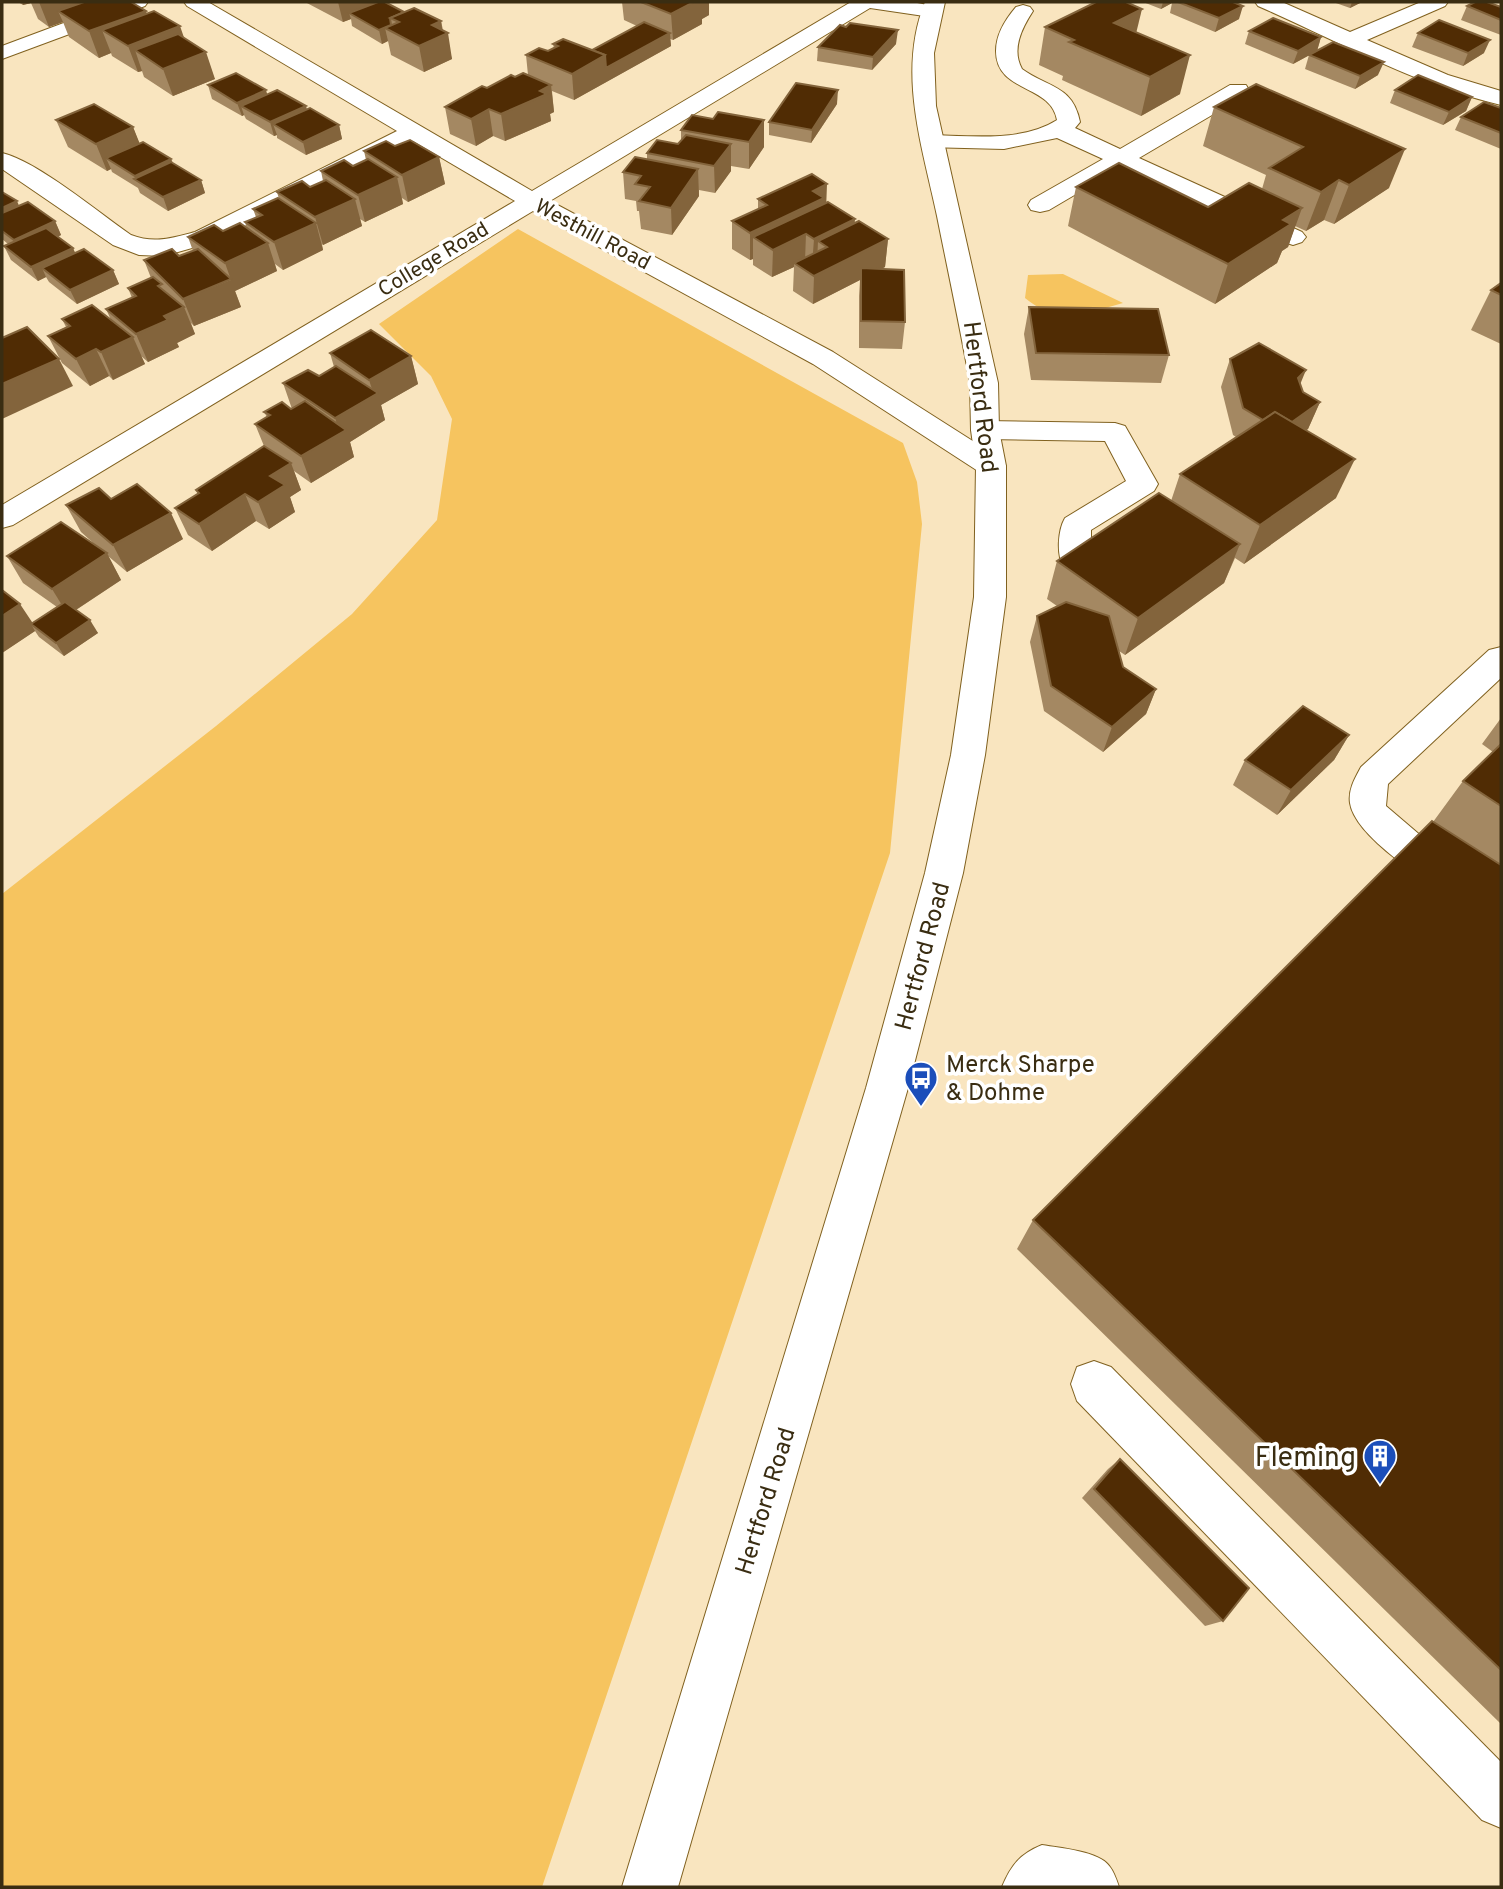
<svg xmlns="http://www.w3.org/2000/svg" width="1503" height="1889" font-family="Overpass,sans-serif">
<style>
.green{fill:#f6c45f}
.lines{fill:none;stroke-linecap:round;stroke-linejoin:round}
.minor-casing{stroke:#80611f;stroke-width:2}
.major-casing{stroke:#80611f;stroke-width:2}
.minor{fill:#fff;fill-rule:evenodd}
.major{fill:#fff;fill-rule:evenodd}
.wall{fill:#a48862}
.shaded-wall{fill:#83643c}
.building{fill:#502c04;stroke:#83643c;stroke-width:2}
.labels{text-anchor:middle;stroke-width:7;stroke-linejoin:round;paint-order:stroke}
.far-street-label{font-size:21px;fill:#3a2d12;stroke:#fff}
.street-label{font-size:24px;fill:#3a2d12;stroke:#fff}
.poi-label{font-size:24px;fill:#3a2d12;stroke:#fff;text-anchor:start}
.near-poi-label{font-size:28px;fill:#3a2d12;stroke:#fff;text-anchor:end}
</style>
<rect width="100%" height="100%" fill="#f9e5bf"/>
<g class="green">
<polygon points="518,229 903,443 917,482 922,524 890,853 542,1887 2,1887 2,894 216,726 352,614 437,520 452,419 431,376 379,324"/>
<path d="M1063,274l60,29c-35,10 -68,21 -98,-5l3,-23z"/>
</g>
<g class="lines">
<defs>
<g id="minor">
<polygon points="120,2 148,2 145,6 2,59 2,46"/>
<path d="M184,2h24l324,189 319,-189h61l26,5 3,4 -3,4 -7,2 -61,-9 -320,193 283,151 168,107 5,7 -5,7 -10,3 -10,-3 -168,-109 -280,-153 -520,314 -11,3v-23l513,-304 -102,-60 -200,101 -49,14 -25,-1 -26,-10 -111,-76v-16c35,8 97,60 129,82 23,9 41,3 64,-3l202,-101 -210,-125z"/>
<path d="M1255,2h27l68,30 71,-30h27l-3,4 -78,34 81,35 53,16v14c-86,-20 -163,-64 -243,-99z"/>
<path d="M1023,5l7,2 3,4c-11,17 -22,38 -11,58 26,19 51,16 58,53l-5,6 45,21 110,-64h16l3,5 -3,5 -107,63 163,74 4,5 -4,5 -9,3 -9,-3 -162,-75 -73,43 -9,2 -9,-2 -3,-5 3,-5 72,-41 -46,-21 -53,11 -79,-2 -4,-5 4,-5 8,-2c40,1 89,7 124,-15 -6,-36 -61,-27 -61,-69 0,-17 9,-31 20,-44z"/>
<path d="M985,421l130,2 10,3 33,58 -4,7 -63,39v30l-5,8 -11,3 -11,-3c-8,-13 -6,-38 1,-50l61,-37 -21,-40 -120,-2 -10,-3 -4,-6 4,-6z"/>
<path d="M1501,647v31l-113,106 -2,22 41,35 74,48v36l-13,-5c-34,-22 -132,-77 -138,-117 -2,-13 5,-25 11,-36l128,-117z"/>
<polygon points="1094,1361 1111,1367 1501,1762 1501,1828 1482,1820 1077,1401 1071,1384 1077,1367"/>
<path d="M1042,1845c18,3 58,6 68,22 4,5 7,14 9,20h-117c9,-22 18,-33 40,-42z"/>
</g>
<path id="major" d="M925,2h20l-11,51 2,53 62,277 1,47 7,36v131l-21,158 -22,118 -55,215 -230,799h-56l244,-799 59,-215 26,-118 23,-158 2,-131 -5,-36 -1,-47c-10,-56 -22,-112 -33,-167 -15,-71 -40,-144 -12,-214z"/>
</defs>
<use href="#minor" class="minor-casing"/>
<use href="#major" class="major-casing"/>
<use href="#minor" class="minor"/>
<use href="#major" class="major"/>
</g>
<g class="wall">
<polygon points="18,2 132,2 146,14 184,38 215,79 173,96 144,77 142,71 138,72 112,56 111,53 99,58 69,37 63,22 49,27 38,19 31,3 23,5"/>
<polygon points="305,2 385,2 404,12 441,21 443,30 452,59 424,72 391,55 388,41 382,44 352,26 351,19 343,22"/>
<polygon points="622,2 709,2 709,15 702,19 702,24 673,40 670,39 671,46 574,100 552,91 554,112 550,114 551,121 505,141 493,136 476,146 450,134 445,107 487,88 515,77 528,75 526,55 548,51 554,48 553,44 592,50 637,26 624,20"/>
<polygon points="1143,2 1233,2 1239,19 1215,32 1170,13 1172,3 1161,9"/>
<polygon points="1333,2 1362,2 1350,8"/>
<polygon points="1467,6 1501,7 1501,35 1461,20"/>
<polygon points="1045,27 1137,32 1180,94 1141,116 1062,80 1063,76 1039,65"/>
<polygon points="1249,31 1321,37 1317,51 1293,64 1245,44"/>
<polygon points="1418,33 1484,53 1463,66 1412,47"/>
<polygon points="896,44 872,70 817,61 818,47"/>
<polygon points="1309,55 1378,75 1355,89 1305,69"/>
<polygon points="1256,84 1389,188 1334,224 1324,220 1306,231 1295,226 1288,247 1282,251 1277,263 1215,304 1068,226 1076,187 1208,207 1262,189 1266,175 1203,146 1214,107"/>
<polygon points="208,85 267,94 307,110 339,125 342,139 306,155 277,138 277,135 274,136 246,119 244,115 242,116 212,99"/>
<polygon points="1395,90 1472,97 1466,111 1443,125 1390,103"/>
<polygon points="837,104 811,143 769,135 769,122"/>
<polygon points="1501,108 1501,149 1455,130 1461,117"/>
<polygon points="713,119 764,120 764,147 749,169 731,166 731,171 715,193 699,190 699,196 672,235 641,229 639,211 637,211 636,201 625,199 623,172 647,159 647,153 678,144 681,140 681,130"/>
<polygon points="56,120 133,127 139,143 171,159 173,163 201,180 205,193 168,211 140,193 138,188 112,172 111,169 107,171 68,147"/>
<polygon points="395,146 439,157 445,184 408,202 402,198 403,204 365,222 360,219 362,226 323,245 322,244 323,250 283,270 275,264 277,271 235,291 241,307 194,326 191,323 195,334 177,343 179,347 148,362 141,356 145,364 113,380 109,376 90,386 62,363 48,336 66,327 62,319 111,320 106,309 132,298 128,288 151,278 144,260 179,256 193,251 188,237 223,231 247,229 245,222 256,217 253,209 279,199 277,192 310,187 323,181 321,171 353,166 366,160 364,151"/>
<polygon points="2,192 19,206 55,221 61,235 58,237 73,248 75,253 113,270 119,284 77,304 49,282 46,277 38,281 11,260 4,246 8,244 2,239"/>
<polygon points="758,199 826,203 855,223 888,239 885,267 881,269 905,322 902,349 859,348 859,296 860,280 813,304 793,291 794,267 772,277 753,265 753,259 750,260 732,249 732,221 758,209"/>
<polygon points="1501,283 1501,344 1471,330 1491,290"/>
<polygon points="1029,307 1169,355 1161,383 1031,380 1024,334"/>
<polygon points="330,353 411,356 418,384 381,405 385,420 350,442 354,457 311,483 294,471 301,490 290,497 295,512 269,529 256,521 212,551 188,535 175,508 198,494 196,490 264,446 255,424 267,417 264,412 292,409 283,383 319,376 334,367"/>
<polygon points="1230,359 1300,384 1303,392 1320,402 1308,429 1306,430 1336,498 1244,564 1235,558 1224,583 1125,655 1119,651 1123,667 1156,689 1146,714 1103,752 1044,711 1030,642 1037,616 1057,606 1047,599 1057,561 1171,501 1180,474 1236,437 1233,435 1221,387"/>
<polygon points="111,499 183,539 127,572 108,556 121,580 76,610 98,633 64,656 39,637 35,631 2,653 33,623 57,607 23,583 7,556 100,549 81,532 66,505"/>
<polygon points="1501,718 1501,1724 1017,1249 1033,1220 1433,822 1463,781 1493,752 1482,744"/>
<polygon points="1349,735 1334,760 1277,815 1233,785 1245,760"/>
<polygon points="1120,1459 1223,1621 1205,1626 1082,1498 1108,1469"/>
</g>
<g class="shaded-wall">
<polygon points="22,2 31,2 31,3 23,5"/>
<polygon points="39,2 97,2 58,11 63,22 49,27"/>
<polygon points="126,2 132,2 137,14 146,11 154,36 180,26 189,52 135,50 142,71 138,72 128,46 102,30 111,53 99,58 89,31"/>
<polygon points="338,2 382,2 349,13 351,19 343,22"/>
<polygon points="694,2 709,2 709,15 702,19 702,24 673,40 671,14"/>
<polygon points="1163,2 1173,2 1172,3 1161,9"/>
<polygon points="1352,2 1362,2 1350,8"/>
<polygon points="1243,6 1239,19 1215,32 1219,18"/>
<polygon points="1142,9 1133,46 1114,23"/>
<polygon points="441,21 443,35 448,33 452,59 424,72 419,46 432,25"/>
<polygon points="385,28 388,41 382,44 379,30"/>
<polygon points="898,30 896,44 872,70 873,57"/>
<polygon points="670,33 671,46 574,100 572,74 605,55"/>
<polygon points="1321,37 1317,51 1293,64 1298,51"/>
<polygon points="1490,40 1484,53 1463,66 1468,53"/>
<polygon points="206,52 215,79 173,96 163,69"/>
<polygon points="1190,55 1180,94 1141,116 1150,77"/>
<polygon points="1384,62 1378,75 1355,89 1360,76"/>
<polygon points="551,85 554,112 550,114 551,121 505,141 501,114"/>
<polygon points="266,90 270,104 241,106 244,115 242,116 237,103"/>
<polygon points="838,90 837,104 811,143 812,130"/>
<polygon points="1472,97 1466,111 1443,125 1449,112"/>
<polygon points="306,106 310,120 273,124 277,135 274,136 270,122"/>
<polygon points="489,109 493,136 476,146 471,119"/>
<polygon points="764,120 764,147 749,169 749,142"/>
<polygon points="339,125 342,139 306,155 303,142"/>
<polygon points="133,127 144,154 106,158 111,169 107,171 96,144"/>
<polygon points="731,144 731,171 715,193 714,166"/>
<polygon points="1405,149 1389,188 1334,224 1349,185"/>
<polygon points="439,157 445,184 408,202 402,175"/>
<polygon points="171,159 176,172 137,180 135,176"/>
<polygon points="698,169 699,196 672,235 671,208"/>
<polygon points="397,177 403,204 365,222 358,195"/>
<polygon points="201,180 205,193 168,211 163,197"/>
<polygon points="1339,180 1324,220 1306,231 1321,192"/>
<polygon points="827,184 826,211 753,237 753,259 750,260 750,233 813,191"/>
<polygon points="355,199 362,226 323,245 315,217"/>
<polygon points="17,201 23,215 2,225 2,208"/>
<polygon points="1302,208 1288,247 1282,251 1277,263 1215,304 1228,264 1283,220"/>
<polygon points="855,219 853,246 827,247 818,241 817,264 812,266 814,239"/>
<polygon points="55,221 61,235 21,253 14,240"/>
<polygon points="316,223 323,250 283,270 274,242"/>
<polygon points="806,234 805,261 794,263 794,267 772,277 773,250"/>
<polygon points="888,239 885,267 861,279 861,268 860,280 813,304 814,276"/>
<polygon points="268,243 277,271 235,291 241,307 194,326 183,299 231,280 225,263"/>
<polygon points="73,248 79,262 42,268 46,277 38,281 31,267"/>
<polygon points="113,270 119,284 77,304 70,290"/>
<polygon points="184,307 195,334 177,343 179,347 148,362 136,334 164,316"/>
<polygon points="133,337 145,364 113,380 101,352"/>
<polygon points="96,349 109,376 90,386 76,359"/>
<polygon points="411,356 418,384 381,405 385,420 350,442 354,457 311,483 301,456 340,433 335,418 374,395 369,380"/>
<polygon points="59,359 73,386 2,419 2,384"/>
<polygon points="1306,370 1295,397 1298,378"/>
<polygon points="1320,402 1308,429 1269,457 1280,430"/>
<polygon points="1355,459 1336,498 1244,564 1260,525"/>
<polygon points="291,463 301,490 290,497 295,512 269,529 258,502 270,476"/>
<polygon points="245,494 256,521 212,551 199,524"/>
<polygon points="171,513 183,539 127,572 113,545"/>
<polygon points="1240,544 1224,583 1125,655 1138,618"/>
<polygon points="107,553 121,580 68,615 52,589"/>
<polygon points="20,604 36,628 31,624 35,631 2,653 2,616"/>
<polygon points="90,620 98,633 64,656 56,643"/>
<polygon points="1156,689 1146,714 1103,752 1112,727"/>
<polygon points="1349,735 1334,760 1277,815 1291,790"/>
</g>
<g class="building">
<polygon points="84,2 131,2 146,11 89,31 58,11"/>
<polygon points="378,2 385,2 404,12 390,18 391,25 379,30 349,13"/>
<polygon points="641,2 694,2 671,14"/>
<polygon points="1096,2 1126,2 1142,9 1114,23 1190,55 1150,77 1069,42 1074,40 1045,27"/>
<polygon points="1178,2 1233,2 1243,6 1219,18"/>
<polygon points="1475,2 1487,2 1501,7 1501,20 1467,6"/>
<polygon points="414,8 441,21 432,25 448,33 419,46 385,28 399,22 390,18"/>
<polygon points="154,11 180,26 128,46 102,30"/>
<polygon points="1273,18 1321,37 1298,51 1249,31"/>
<polygon points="1439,20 1490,40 1468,53 1418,33"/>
<polygon points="644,22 670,33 606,68 605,55 592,50"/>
<polygon points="850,23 898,30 873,57 818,47 840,25 846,27"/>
<polygon points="178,34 206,52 163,69 135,50"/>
<polygon points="563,39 605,55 572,74 526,55 539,48 548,51 558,46 553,44"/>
<polygon points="1333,42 1384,62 1360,76 1309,55"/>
<polygon points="236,73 266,90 237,103 208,85"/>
<polygon points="523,73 551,85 540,91 547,94 501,114 489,109 471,119 445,107 482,86 487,88 511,75 515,77"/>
<polygon points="1418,75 1472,97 1449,112 1395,90"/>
<polygon points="796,83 838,90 812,130 769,122"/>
<polygon points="1256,84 1405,149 1349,185 1339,180 1321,192 1269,168 1303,147 1214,107"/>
<polygon points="277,90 306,106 270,122 241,106"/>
<polygon points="1484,102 1501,108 1501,133 1461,117"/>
<polygon points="94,104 133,127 96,144 56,120"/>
<polygon points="310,108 339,125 303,142 273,124"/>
<polygon points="718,112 764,120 749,142 681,130 692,115 713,119"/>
<polygon points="686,135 731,144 714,166 647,153 657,140 678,144"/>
<polygon points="410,140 439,157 402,175 364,151 386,141 395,146"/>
<polygon points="143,142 171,159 135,176 106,158"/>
<polygon points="635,157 698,169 671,208 639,201 650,187 635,184 641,176 623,172"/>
<polygon points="368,159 397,177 358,195 321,171 344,160 353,166"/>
<polygon points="171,162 201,180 163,197 134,179"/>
<polygon points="1119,163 1208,207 1249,183 1302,208 1283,220 1291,224 1228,264 1076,187"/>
<polygon points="812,174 827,184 813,191 824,198 750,233 732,221 767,205 758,199"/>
<polygon points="326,180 355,199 315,217 277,192 302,181 310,187"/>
<polygon points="2,192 17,201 2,208"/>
<polygon points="278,198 316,223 274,242 245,222 262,215 253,209"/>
<polygon points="28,202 55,221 14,240 2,231 2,213"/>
<polygon points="828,202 855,219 814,239 806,234 773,250 753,237"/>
<polygon points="859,221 888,239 814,276 794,263 827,247 818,241"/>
<polygon points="240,223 268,243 225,263 188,237 214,225 223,231"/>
<polygon points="46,228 73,248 31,267 4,246"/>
<polygon points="84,249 113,270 70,290 42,268"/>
<polygon points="172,249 179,256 198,249 231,279 183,299 144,260"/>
<polygon points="861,268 904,270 905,322 861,321"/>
<polygon points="153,277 162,284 158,286 184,307 164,316 168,320 136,334 106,309 136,296 128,288"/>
<polygon points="1501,283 1501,295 1491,290"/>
<polygon points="92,305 133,337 101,352 96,349 76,359 48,336 70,326 62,319"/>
<polygon points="1029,307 1158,309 1169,355 1036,353"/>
<polygon points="27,327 59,359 2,384 2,338"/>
<polygon points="371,330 411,356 369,380 330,353"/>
<polygon points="1259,343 1306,370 1298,378 1303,392 1320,402 1292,422 1275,412 1263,420 1243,408 1230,359"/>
<polygon points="336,366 378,393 335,418 283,383 308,370 319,376"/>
<polygon points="305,401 346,430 301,456 255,424 270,415 264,412 282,402 291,409"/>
<polygon points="1275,412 1355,459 1260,525 1180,474"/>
<polygon points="264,446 291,463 270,476 285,485 258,502 245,494 199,524 175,508 199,493 196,490"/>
<polygon points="137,484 171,513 113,545 66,505 99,488 111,499"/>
<polygon points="1159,493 1240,544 1138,618 1057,561"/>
<polygon points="61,522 107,553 52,589 7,556"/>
<polygon points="2,590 20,604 2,616"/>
<polygon points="65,602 90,620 56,643 31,624"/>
<polygon points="1066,602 1109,616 1123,667 1156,689 1112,727 1051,686 1037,616"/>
<polygon points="1303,706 1349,735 1291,790 1245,760"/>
<polygon points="1501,744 1501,806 1463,781"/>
<polygon points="1432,821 1501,865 1501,1670 1033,1220"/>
<polygon points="1120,1459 1249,1588 1223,1621 1094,1489"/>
</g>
<defs>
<symbol id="bus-pin" viewBox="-11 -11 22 30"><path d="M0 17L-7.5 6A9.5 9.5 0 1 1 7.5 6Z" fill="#1b4eba" stroke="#fff"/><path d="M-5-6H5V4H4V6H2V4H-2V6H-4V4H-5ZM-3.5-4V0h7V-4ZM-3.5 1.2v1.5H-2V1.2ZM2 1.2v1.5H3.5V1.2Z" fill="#fff"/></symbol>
<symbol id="building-pin" viewBox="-11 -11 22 30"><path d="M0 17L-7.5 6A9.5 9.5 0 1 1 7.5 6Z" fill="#1b4eba" stroke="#fff"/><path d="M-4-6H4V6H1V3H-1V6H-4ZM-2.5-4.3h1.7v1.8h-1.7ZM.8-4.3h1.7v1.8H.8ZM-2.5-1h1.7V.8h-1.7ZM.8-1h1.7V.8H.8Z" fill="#fff"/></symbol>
</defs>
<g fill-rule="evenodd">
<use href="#bus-pin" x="902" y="1059" width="38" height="52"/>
<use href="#building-pin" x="1361" y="1437" width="38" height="52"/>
</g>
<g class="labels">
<g class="far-street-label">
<text transform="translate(593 234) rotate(28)" y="7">Westhill Road</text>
<text transform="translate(433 259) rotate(-31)" y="7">College Road</text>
</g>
<g class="street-label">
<text transform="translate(981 397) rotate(83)" y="8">Hertford Road</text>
<text transform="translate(922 956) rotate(-75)" y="8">Hertford Road</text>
<text transform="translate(765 1501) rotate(-73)" y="8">Hertford Road</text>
</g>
<g class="poi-label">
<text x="946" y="1072">Merck Sharpe<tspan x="946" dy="28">&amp; Dohme</tspan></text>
</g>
<g class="near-poi-label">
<text x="1356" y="1466">Fleming</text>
</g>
</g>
<rect width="1503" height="1889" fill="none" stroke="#3a2d12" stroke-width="7"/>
</svg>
